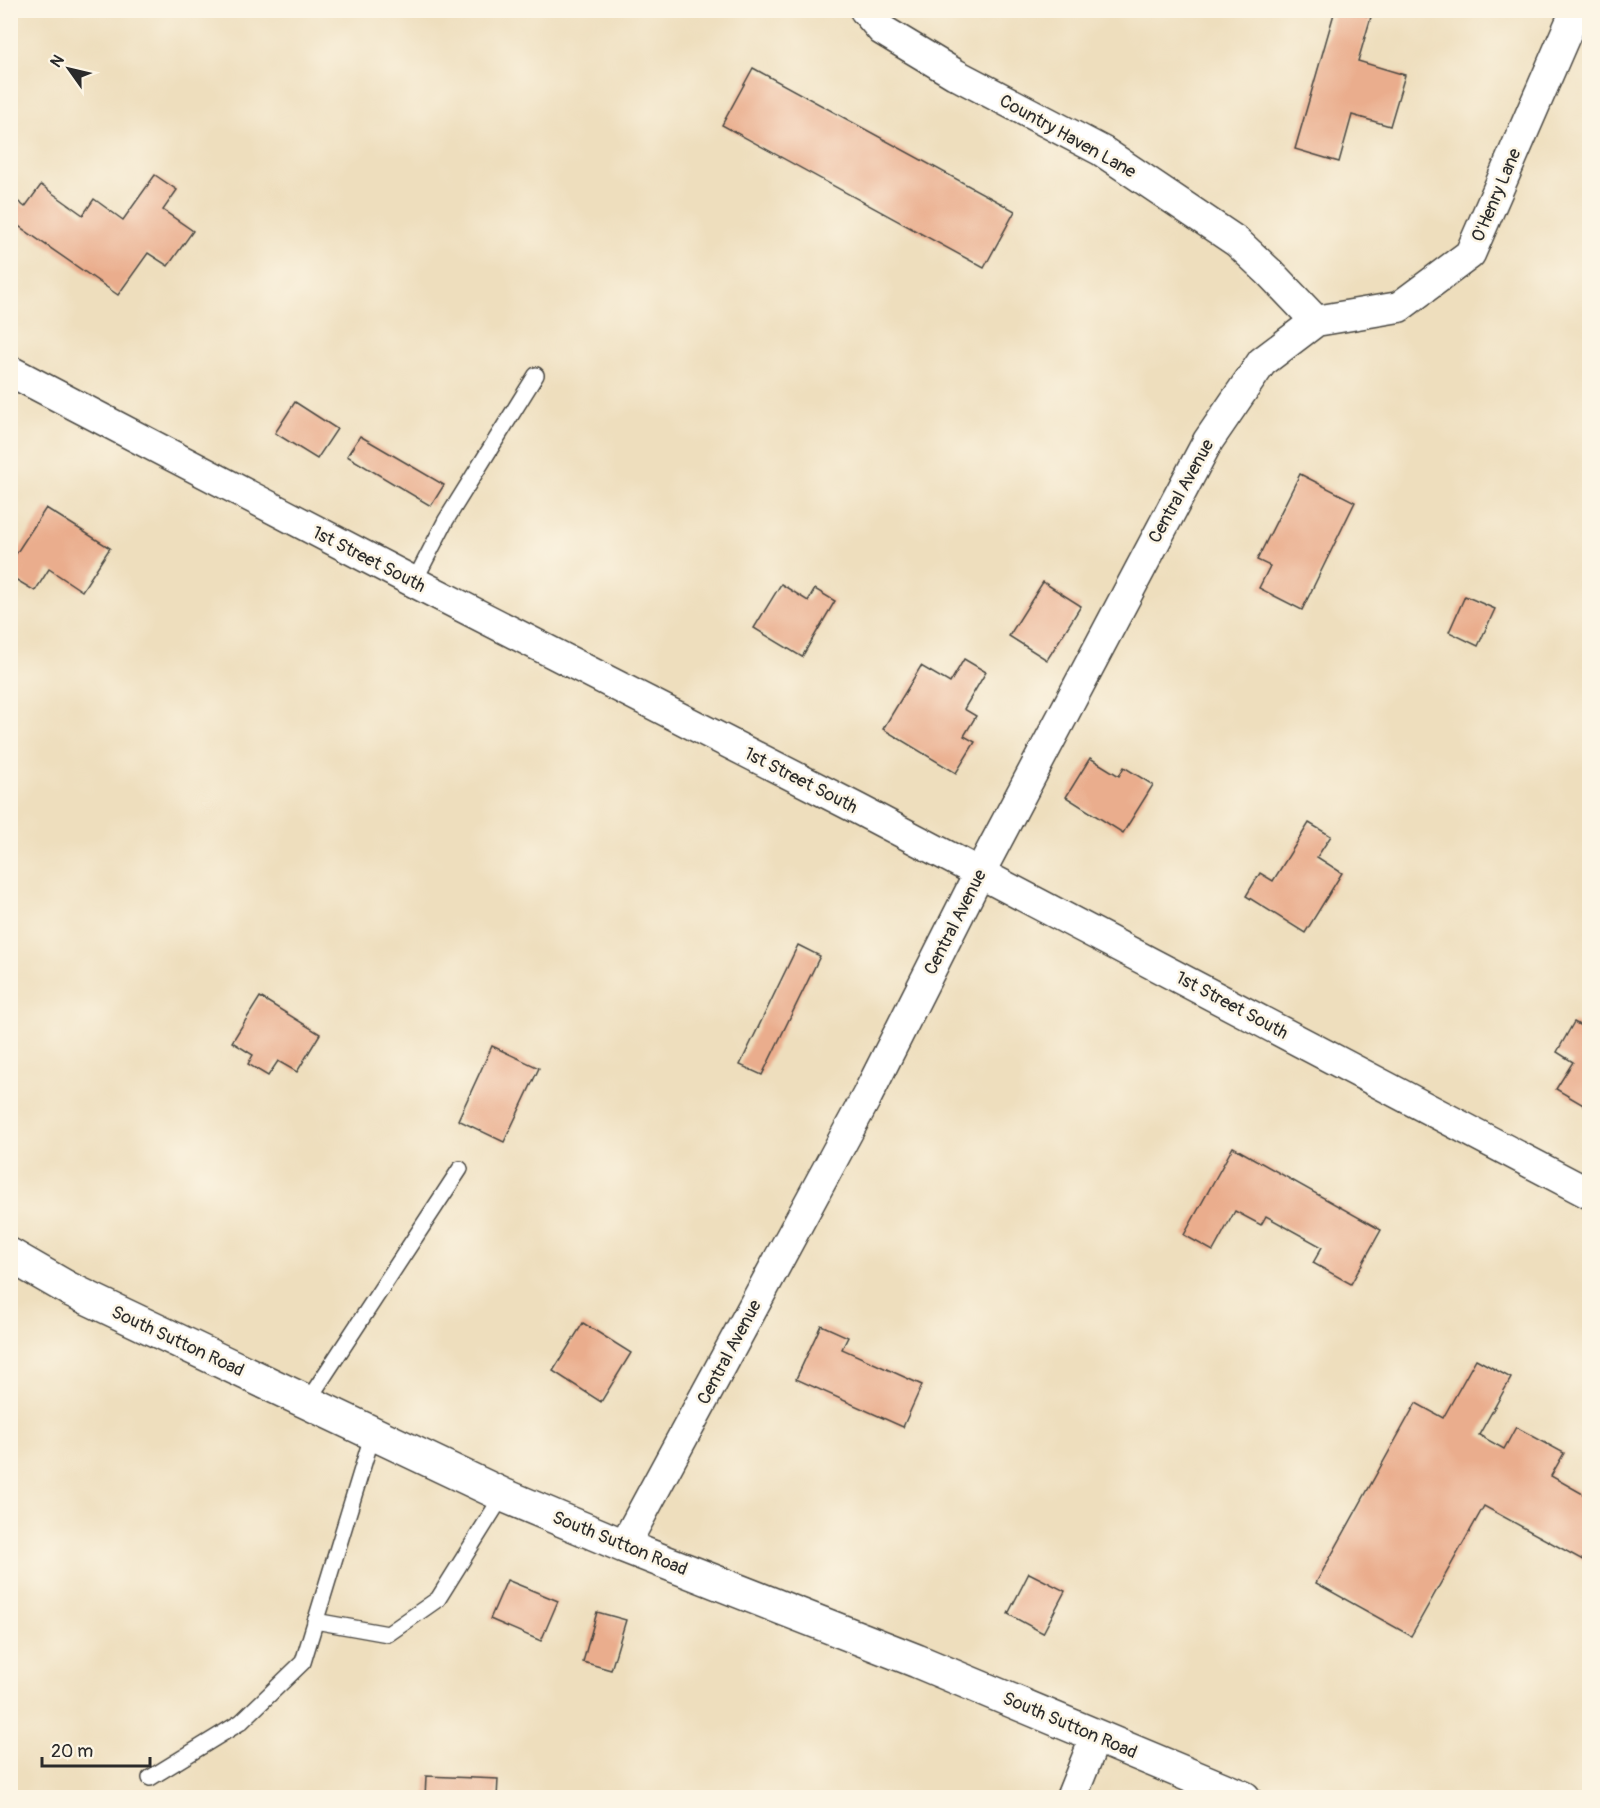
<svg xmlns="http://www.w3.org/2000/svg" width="1600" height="1808" font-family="Pangolin,sans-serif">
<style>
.building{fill:#eaad8d}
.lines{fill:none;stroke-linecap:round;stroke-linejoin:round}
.service-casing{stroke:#484641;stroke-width:18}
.minor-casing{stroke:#484641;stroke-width:33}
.secondary-casing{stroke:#484641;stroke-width:36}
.service{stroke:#fff;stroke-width:15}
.minor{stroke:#fff;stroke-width:30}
.secondary{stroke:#fff;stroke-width:33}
.labels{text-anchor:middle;stroke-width:5;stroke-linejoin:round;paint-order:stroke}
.street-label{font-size:18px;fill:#2b2b2b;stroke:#fcf5e5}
</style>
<rect width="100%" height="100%" fill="#fcf5e5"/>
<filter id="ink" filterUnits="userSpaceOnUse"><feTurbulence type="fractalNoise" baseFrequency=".0167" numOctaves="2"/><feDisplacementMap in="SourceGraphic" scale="12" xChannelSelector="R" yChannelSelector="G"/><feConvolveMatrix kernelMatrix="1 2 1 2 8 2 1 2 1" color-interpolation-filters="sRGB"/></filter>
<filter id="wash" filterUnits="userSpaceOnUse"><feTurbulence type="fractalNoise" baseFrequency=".008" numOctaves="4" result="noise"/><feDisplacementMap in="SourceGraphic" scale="24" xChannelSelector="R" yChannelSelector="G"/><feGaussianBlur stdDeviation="1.35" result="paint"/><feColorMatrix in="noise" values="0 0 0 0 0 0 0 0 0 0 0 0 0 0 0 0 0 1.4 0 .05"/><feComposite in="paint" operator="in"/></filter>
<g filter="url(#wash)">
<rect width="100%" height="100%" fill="#eedebd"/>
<g id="blocks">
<g class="building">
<polygon points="1335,10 1348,10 1371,17 1358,61 1405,75 1390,126 1352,115 1339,162 1295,149"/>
<polygon points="753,68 1015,211 984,268 722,125"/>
<polygon points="155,175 177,190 163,210 193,231 168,266 148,253 118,295 10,220 10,207 16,200 25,207 41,185 83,215 94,199 123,220"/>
<polygon points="295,402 337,429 317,459 275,433"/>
<polygon points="360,436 444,485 431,506 347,456"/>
<polygon points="1300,474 1355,502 1302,610 1259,588 1270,566 1257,560"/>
<polygon points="46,508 110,548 82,591 49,569 35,591 10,576 10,563"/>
<polygon points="1043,582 1081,606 1047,660 1009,636"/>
<polygon points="781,584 808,601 815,589 835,601 802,657 754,628"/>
<polygon points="1465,596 1495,609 1478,646 1449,632"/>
<polygon points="964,659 986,672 964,709 976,716 964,736 975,742 956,773 883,729 921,666 950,683"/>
<polygon points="1090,758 1119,776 1124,767 1153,785 1123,833 1066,797"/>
<polygon points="1309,823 1331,836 1317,857 1342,873 1305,933 1246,896 1260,873 1273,881"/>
<polygon points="798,945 820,956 762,1075 740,1065"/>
<polygon points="260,997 320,1034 297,1072 278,1061 268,1076 248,1064 253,1055 232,1042"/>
<polygon points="1574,1022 1590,1031 1590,1109 1556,1089 1573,1062 1557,1052"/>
<polygon points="492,1046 539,1068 504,1142 458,1120"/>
<polygon points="1233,1147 1381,1230 1351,1284 1313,1263 1322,1247 1266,1216 1261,1225 1235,1211 1213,1251 1184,1235"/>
<polygon points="583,1323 631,1353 601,1402 553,1371"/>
<polygon points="821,1325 848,1337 842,1349 922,1385 903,1427 796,1379"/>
<polygon points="1476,1359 1511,1378 1479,1435 1504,1449 1516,1427 1564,1453 1551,1476 1590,1498 1590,1564 1484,1506 1411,1636 1316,1583 1416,1403 1443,1418"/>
<polygon points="1029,1573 1065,1591 1043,1633 1008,1614"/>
<polygon points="507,1580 558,1601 541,1641 490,1619"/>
<polygon points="597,1612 626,1620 611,1670 583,1662"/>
<polygon points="426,1776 498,1779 497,1798 425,1798"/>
</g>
</g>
</g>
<g filter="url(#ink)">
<use href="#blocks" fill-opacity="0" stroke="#484641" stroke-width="1.5"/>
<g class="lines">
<defs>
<g id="service">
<polyline points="414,582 446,520 536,375"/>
<polyline points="307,1402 460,1169"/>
<polyline points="315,1621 388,1634 438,1599 503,1495"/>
<polyline points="150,1778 241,1722 303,1662 373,1433"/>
</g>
<g id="minor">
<polyline points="865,10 882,30 955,74 1102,151 1237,242 1270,273 1316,321"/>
<polyline points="10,371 414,582 856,808 1590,1194"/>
<polyline points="624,1546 867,1096 979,874 1208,441 1262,362 1316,321 1399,307 1470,254 1576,10"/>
<polyline points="1071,1798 1096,1736"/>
</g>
<polyline id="secondary" points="10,1255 69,1289 503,1495 624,1546 917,1661 1244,1798"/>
</defs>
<use href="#service" class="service-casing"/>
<use href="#minor" class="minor-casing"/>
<use href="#secondary" class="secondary-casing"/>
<use href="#service" class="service"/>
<use href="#minor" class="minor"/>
<use href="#secondary" class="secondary"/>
</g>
</g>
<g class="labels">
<g class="street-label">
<text transform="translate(1068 136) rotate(29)" y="6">Country Haven Lane</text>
<text transform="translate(1496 195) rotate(-67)" y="6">O'Henry Lane</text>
<text transform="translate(1181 491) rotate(-61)" y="6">Central Avenue</text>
<text transform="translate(369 559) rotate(27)" y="6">1st Street South</text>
<text transform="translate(801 780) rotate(27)" y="6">1st Street South</text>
<text transform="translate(955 922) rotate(-63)" y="6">Central Avenue</text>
<text transform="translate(1232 1005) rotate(28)" y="6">1st Street South</text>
<text transform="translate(178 1341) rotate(25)" y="6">South Sutton Road</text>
<text transform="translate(729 1352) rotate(-62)" y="6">Central Avenue</text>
<text transform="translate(620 1543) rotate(22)" y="6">South Sutton Road</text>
<text transform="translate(1070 1725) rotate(23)" y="6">South Sutton Road</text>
</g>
</g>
<rect width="1600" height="1808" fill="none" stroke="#fcf5e5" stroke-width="36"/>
<g transform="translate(69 69) rotate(304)" stroke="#fcf5e5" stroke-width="4.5" paint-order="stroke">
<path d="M0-4.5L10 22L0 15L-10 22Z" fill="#2b2b2b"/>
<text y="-9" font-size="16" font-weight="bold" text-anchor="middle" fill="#2b2b2b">N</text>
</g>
<path d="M42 1757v9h108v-9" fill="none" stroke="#2b2b2b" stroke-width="3"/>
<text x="51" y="1757" font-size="18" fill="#2b2b2b" stroke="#fcf5e5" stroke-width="4.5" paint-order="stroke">20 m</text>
</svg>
